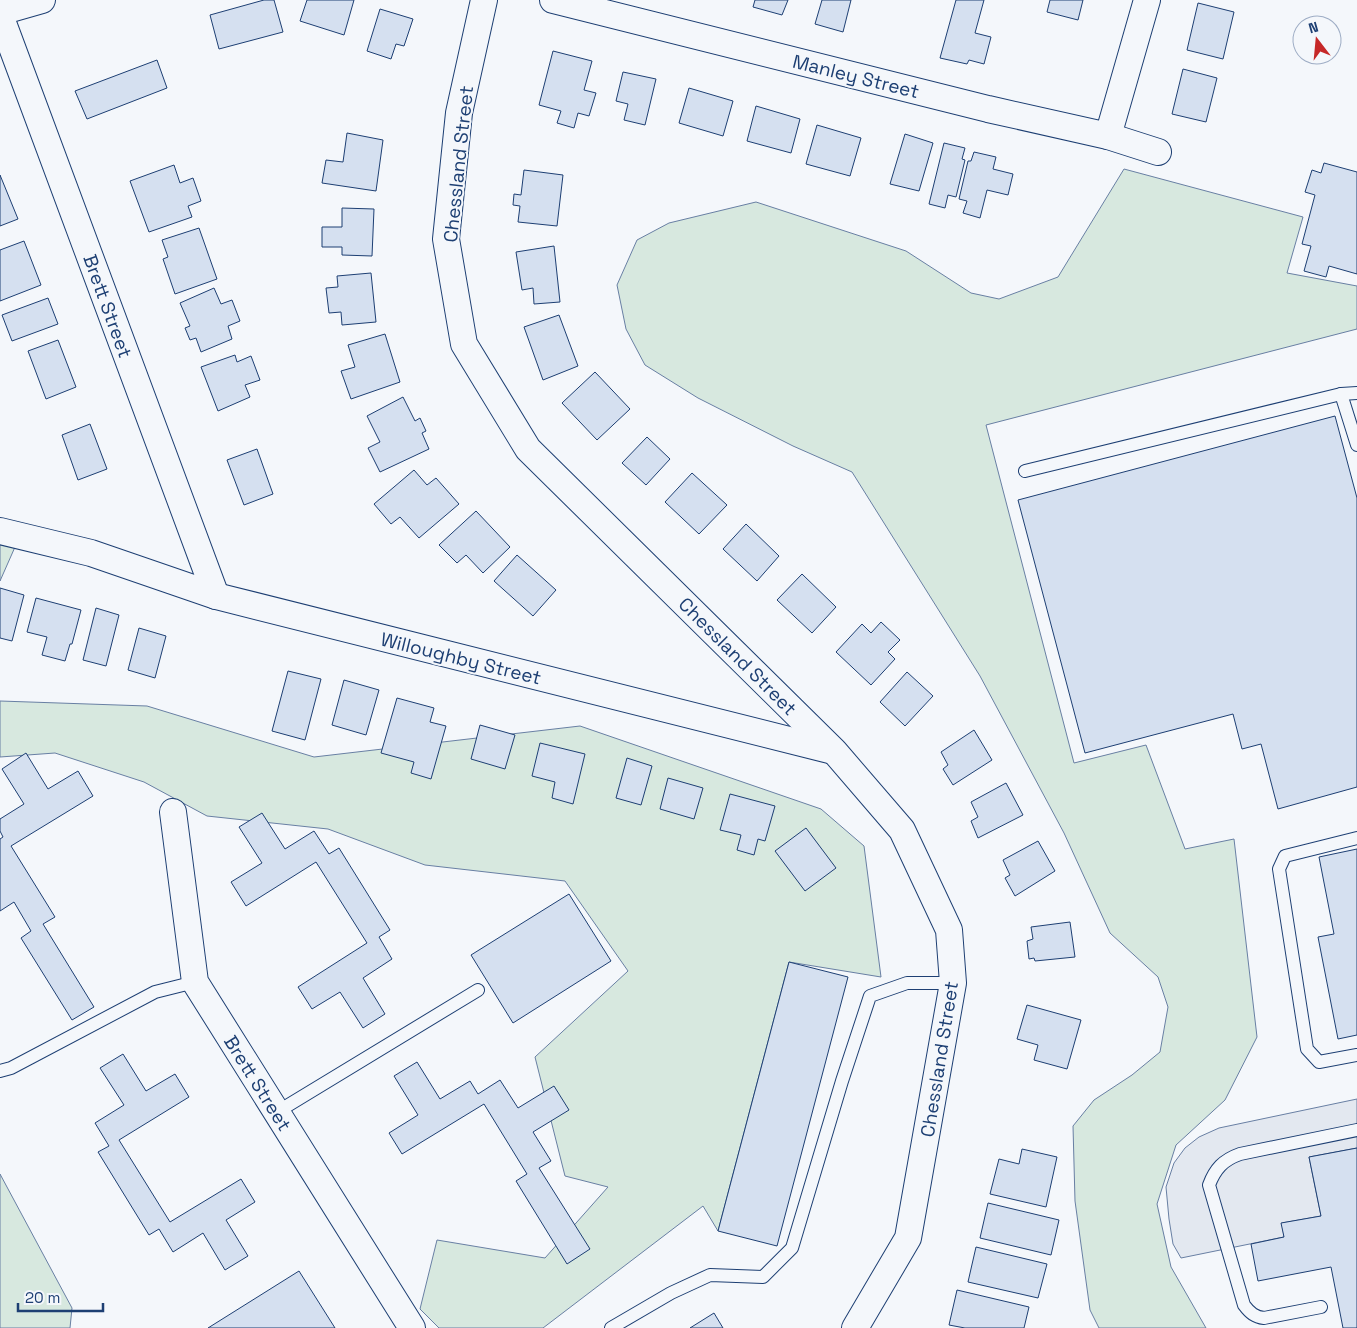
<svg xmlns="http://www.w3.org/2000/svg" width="1357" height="1328" font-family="'Space Grotesk',sans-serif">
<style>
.green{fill:#d7e8df;stroke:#687fa3}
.parking{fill:#e3e8f0;stroke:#687fa3}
.building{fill:#d5e0f0;stroke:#1d3f73}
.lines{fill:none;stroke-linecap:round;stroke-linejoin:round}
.service-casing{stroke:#1d3f73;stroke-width:14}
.minor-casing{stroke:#1d3f73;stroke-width:28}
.service{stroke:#f4f7fb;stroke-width:12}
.minor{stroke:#f4f7fb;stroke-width:26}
.labels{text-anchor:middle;stroke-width:4;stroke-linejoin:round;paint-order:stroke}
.street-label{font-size:19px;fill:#1d3f73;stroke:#f4f7fb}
</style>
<rect width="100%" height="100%" fill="#f4f7fb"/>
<g class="green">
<polygon points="1124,169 1303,217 1287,273 1357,286 1357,329 986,425 1074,763 1146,745 1185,849 1234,839 1257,1037 1225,1100 1176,1145 1157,1204 1171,1267 1206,1328 1099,1328 1090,1310 1075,1201 1073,1126 1094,1100 1132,1075 1160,1052 1168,1007 1158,977 1110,933 1064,833 980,676 852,472 793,446 698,398 645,365 626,329 617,285 637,240 669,223 756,202 906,251 971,293 999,299 1058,277"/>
<polygon points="0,544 15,547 0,581"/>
<polygon points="0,701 147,706 314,757 580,726 821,809 864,846 881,977 789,962 718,1231 703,1206 543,1328 439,1328 420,1309 437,1240 545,1258 608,1187 565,1176 535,1057 628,971 565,881 425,865 328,829 207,816 144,782 55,753 0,757"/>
<polygon points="0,1174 72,1308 70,1328 0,1328"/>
</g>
<polygon class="parking" points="1357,1099 1357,1148 1309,1157 1321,1216 1282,1223 1284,1237 1181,1258 1173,1244 1169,1219 1166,1187 1174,1163 1185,1148 1199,1137 1219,1128"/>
<g class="building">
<polygon points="264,0 274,0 283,32 219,49 210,15"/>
<polygon points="307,0 354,0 344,35 300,21"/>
<polygon points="755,0 788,0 782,15 753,7"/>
<polygon points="822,0 851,0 843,32 815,24"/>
<polygon points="956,0 984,0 975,33 991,37 984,64 969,60 967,64 940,58"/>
<polygon points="1050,0 1083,0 1078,20 1047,12"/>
<polygon points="1198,3 1234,12 1223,59 1187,50"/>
<polygon points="380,9 413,19 404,46 396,44 391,59 367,51"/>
<polygon points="553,51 592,61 584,90 596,93 589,116 578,113 574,128 557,123 561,111 539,105"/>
<polygon points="157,60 167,88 87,119 75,91"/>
<polygon points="1183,69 1217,78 1206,122 1172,114"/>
<polygon points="623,72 656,79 645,125 624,120 628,104 616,101"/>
<polygon points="689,88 733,101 723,136 679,123"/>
<polygon points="756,106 800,119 791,153 747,141"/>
<polygon points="817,125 861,138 850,176 806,164"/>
<polygon points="347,133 383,140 376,191 322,183 326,160 343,162"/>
<polygon points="905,134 933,143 919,191 890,184"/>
<polygon points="944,143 965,148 962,159 965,160 956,197 948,195 945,208 929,204"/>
<polygon points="974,152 996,157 993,169 1013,174 1008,195 987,190 980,218 963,213 967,201 959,199 968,161 971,161"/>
<polygon points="1324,163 1357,172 1357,274 1329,266 1326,277 1304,271 1311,246 1302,244 1315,195 1305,192 1312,170 1321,173"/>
<polygon points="174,165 180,183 193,178 201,201 188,206 192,217 149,232 130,181"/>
<polygon points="524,170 563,175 557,226 518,222 520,206 513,205 514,194 521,195"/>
<polygon points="0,175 18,219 0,226"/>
<polygon points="342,208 374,209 372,256 342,255 342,247 322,247 322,227 342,227"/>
<polygon points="199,228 217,279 175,294 163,259 168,257 162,240"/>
<polygon points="24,241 41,285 0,301 0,250"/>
<polygon points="554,246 560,302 534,304 533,288 522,290 516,252"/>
<polygon points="371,273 376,322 342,325 341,312 329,313 326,288 338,287 337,276"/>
<polygon points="214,288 221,304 232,300 240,321 228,326 232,339 201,352 196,338 190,340 185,328 190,326 180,303"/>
<polygon points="48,298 58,324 12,341 2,315"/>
<polygon points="559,315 578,366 543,380 524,327"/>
<polygon points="385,334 400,382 351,399 341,371 355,367 348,345"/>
<polygon points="58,340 76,387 46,399 28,351"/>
<polygon points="235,355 237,362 251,356 260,380 245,385 250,397 218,411 201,367"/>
<polygon points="595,372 630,409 597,440 562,403"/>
<polygon points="403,397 415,421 420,418 426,431 422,433 429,449 380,472 368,448 380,442 367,416"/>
<polygon points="1335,416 1357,498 1357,787 1278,809 1261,744 1242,749 1233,714 1085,753 1018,500"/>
<polygon points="90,424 107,469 78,480 62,435"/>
<polygon points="647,437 670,459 646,485 622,463"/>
<polygon points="257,449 273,494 244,505 227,460"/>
<polygon points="414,470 427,485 436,478 459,504 419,538 400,517 391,524 374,504"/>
<polygon points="692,473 727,505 699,534 665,502"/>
<polygon points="476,511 510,547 483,573 466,555 457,563 439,545"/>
<polygon points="746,524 779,556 757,581 723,549"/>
<polygon points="517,555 556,590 533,616 494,581"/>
<polygon points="802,574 836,607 812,633 777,600"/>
<polygon points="0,588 24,595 12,641 0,638"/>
<polygon points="36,598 81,610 72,644 70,644 65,661 42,655 47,637 27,632"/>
<polygon points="96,608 119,615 106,666 83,660"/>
<polygon points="881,622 900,640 888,652 895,659 871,685 836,652 862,624 871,633"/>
<polygon points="139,628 166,636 155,678 128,670"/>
<polygon points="288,671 321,679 305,740 272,731"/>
<polygon points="907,672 933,696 905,726 880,702"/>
<polygon points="344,680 379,690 366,735 332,725"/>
<polygon points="397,698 434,708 430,722 446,726 431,779 411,773 414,762 381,753"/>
<polygon points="480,725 515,735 505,769 471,759"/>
<polygon points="974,730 992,760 953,785 943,769 948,765 941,752"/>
<polygon points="540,743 585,754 573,804 552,798 555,782 532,776"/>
<polygon points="26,753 48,789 78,771 93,796 11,846 55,917 43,924 94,1007 72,1020 21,938 31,931 14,902 0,911 0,839 3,837 0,831 0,819 24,804 2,769"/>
<polygon points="627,758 652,766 641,805 616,798"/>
<polygon points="668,778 703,788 694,819 660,809"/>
<polygon points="1006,783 1023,815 978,838 971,821 978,817 971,802"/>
<polygon points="730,794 775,806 765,841 758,839 754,855 737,850 741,835 720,830"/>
<polygon points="262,813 285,849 314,831 329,854 339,848 390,930 379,937 392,959 363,978 385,1014 363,1028 340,992 312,1009 298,987 367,943 316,862 246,906 231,882 262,863 239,827"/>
<polygon points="806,828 836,868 805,891 775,851"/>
<polygon points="1038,841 1055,871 1015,896 1005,878 1010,875 1003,860"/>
<polygon points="1357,849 1357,1035 1338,1039 1318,937 1334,934 1319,857"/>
<polygon points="569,894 611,961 513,1023 471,955"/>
<polygon points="1070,922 1075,957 1035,961 1034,958 1029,959 1027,941 1033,939 1031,927"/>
<polygon points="789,962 848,977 777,1246 718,1231"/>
<polygon points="1027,1005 1081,1020 1067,1069 1034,1060 1038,1045 1017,1039"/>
<polygon points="123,1054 146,1091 175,1074 189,1097 119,1140 170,1222 241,1179 255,1202 226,1220 248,1256 225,1270 203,1233 173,1252 159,1229 149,1235 98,1152 109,1146 95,1123 124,1105 100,1068"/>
<polygon points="417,1062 440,1099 470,1081 478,1094 500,1080 518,1108 554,1086 569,1110 533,1132 551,1161 539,1168 590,1249 567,1264 516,1181 527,1174 484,1104 402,1154 389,1133 418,1115 394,1076"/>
<polygon points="1357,1148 1357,1328 1343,1328 1331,1267 1258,1281 1251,1244 1284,1237 1281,1223 1321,1216 1309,1157"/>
<polygon points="1022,1149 1057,1157 1046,1207 990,1194 999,1159 1019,1164"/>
<polygon points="988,1203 1059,1220 1051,1255 980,1238"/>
<polygon points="976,1247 1047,1264 1038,1298 968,1282"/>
<polygon points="299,1271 335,1328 208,1328"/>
<polygon points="957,1290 1029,1307 1024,1328 965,1328 949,1325"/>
<polygon points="714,1313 723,1328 690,1328"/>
</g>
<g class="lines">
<defs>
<g id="service">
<polyline points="1341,394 1357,445"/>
<polyline points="1025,471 1341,394 1357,393"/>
<polyline points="1357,838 1285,856 1279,869 1307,1049 1319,1062 1357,1055"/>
<polyline points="0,1071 11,1068 155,992 195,982"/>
<polyline points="277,1112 478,990"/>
<path d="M1321,1307l-57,11c-9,-1 -14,-5 -20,-13l-35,-120c6,-16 14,-25 31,-31l117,-24"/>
<polyline points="611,1328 671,1293 710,1275 763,1277 792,1248 842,1081 870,996 907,983 953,983"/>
</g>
<g id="minor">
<polyline points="484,0 459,113 446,239 464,344 528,449 834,751 902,830 949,930 953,983 908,1238 855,1328"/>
<polyline points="553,0 988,109 1108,136 1158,152"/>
<polyline points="0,12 42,0"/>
<polyline points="0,15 216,596"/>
<polyline points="1108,136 1147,0"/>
<polyline points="0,531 91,553 216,596 833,751"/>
<polyline points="173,812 195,982 412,1328"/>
</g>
</defs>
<use href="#service" class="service-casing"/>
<use href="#minor" class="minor-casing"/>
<use href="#service" class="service"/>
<use href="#minor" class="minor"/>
</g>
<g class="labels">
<g class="street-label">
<text transform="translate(856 76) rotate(14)" y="7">Manley Street</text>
<text transform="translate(458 164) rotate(-84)" y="7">Chessland Street</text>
<text transform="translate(108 306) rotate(70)" y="7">Brett Street</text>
<text transform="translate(738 656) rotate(45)" y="7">Chessland Street</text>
<text transform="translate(461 658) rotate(14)" y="7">Willoughby Street</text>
<text transform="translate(939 1059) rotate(-81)" y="7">Chessland Street</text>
<text transform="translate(258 1083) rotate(58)" y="7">Brett Street</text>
</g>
</g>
<g transform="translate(1317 40) rotate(344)"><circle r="24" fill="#f4f7fb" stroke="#9eadc5"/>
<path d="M0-4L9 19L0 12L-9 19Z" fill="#c62828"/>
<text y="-8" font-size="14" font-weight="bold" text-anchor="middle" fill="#1d3f73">N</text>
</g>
<path d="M18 1303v8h85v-8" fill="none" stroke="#1d3f73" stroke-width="2.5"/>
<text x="25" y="1303" font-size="15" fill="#1d3f73" stroke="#f4f7fb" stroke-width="4" paint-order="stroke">20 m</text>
</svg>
